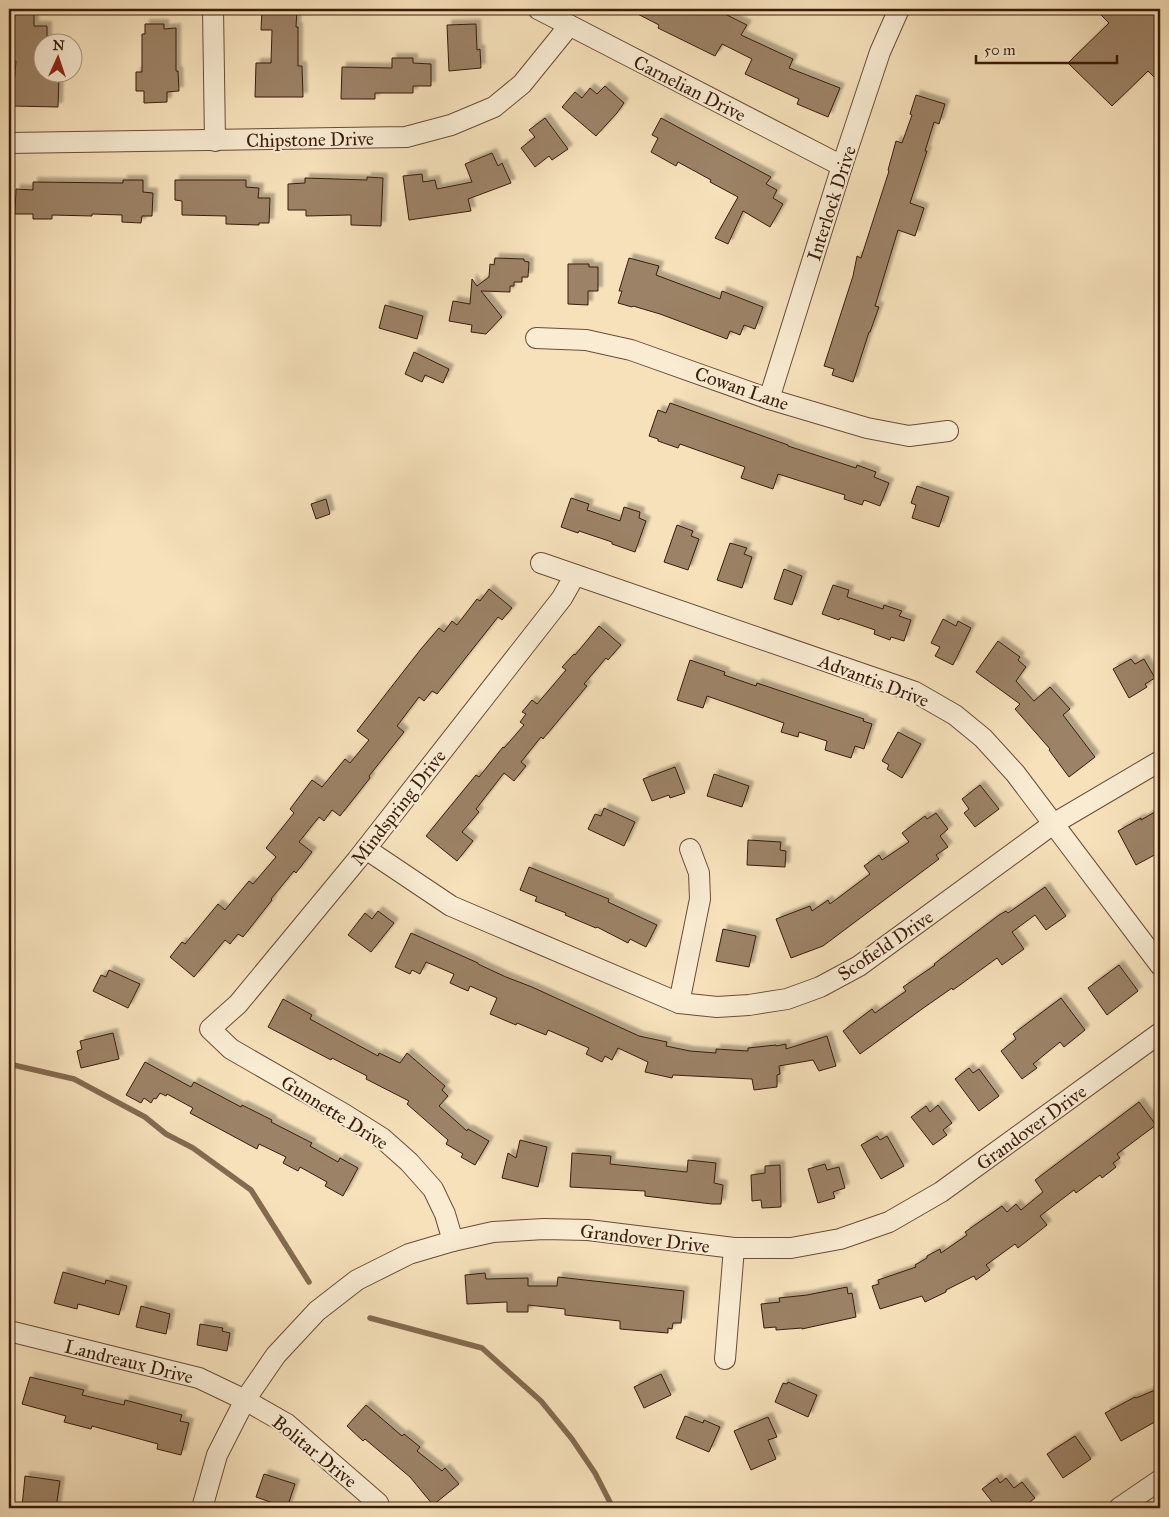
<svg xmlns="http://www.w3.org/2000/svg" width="1169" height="1517" font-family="'IM FELL Great Primer',serif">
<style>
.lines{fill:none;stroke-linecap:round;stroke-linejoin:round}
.stream{stroke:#846a50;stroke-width:5.5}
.building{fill:#9c8266;stroke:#3a1c0a;filter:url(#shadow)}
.minor-casing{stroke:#694d36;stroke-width:22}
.minor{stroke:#f9ecd3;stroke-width:20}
.labels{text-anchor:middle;stroke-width:4;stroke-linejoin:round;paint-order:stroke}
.street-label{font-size:19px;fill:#3a1c0a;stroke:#f9ecd3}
</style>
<defs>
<filter id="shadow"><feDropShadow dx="4.5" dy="-4.5" stdDeviation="1" flood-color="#0004"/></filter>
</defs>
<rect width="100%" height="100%" fill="#f6e1bb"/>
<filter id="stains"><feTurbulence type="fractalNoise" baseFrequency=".004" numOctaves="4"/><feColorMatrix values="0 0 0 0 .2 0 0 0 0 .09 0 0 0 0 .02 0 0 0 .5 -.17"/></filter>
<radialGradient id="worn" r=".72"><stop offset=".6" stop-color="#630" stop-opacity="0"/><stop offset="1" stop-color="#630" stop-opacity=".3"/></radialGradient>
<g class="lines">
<g class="stream">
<polyline points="9,1064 74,1079 145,1117 166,1134 193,1148 251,1190 309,1282"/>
<polyline points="370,1318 482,1348 541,1401 572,1439 595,1473 613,1508"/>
</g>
</g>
<g class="building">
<polygon points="15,9 34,9 34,26 47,26 47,42 42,42 42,76 59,76 58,107 12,106 16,61 13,61"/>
<polygon points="262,9 297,9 296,27 298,27 298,66 302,66 303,97 255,97 256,63 271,63 272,30 261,30"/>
<polygon points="628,9 715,9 747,25 741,35 793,59 789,68 840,88 828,117 797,104 799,99 745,74 752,59 722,44 715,56 658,28 659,25"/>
<polygon points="1095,9 1160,9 1160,83 1148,71 1112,106 1068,63 1109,23"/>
<polygon points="145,24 164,24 164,29 176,28 176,71 178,71 179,91 167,92 167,102 144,103 144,91 136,91 136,72 142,72 142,34 145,34"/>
<polygon points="476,24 477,50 480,49 481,68 449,71 447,25"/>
<polygon points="392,58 413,58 413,63 431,64 431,86 413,86 413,93 375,93 375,99 341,99 342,67 392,68"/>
<polygon points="605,86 624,103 617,113 596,136 562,107 575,92 582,98 590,88 597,94"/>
<polygon points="916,95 945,104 939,124 934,122 925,151 927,151 910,203 924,208 915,236 898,230 875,306 879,307 870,332 869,332 853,382 832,375 834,369 824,366 853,276 857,256 861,258 889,171 888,170 896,141 902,143 912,115 910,114"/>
<polygon points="545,118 568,149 552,160 549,156 535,167 521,148 535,137 529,130"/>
<polygon points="661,118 771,177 766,184 777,190 773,198 783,204 770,227 743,211 728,244 715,238 738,197 710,182 711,180 678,162 676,166 651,152 658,138 652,135"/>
<polygon points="492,153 498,166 502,163 511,183 468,199 471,211 409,220 403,176 422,174 423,182 435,180 437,189 472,182 465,164"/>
<polygon points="367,177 383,178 381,226 351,225 351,215 306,216 306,210 288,210 288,184 305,183 305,178 367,180"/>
<polygon points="123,180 143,180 143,192 153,193 152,216 142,216 141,223 122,222 122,215 92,214 92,216 52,215 52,219 33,219 33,214 15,214 16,189 33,190 33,182 123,183"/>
<polygon points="175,180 246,180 246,187 259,188 258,198 270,198 269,223 259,223 259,225 226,224 226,216 182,215 182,201 175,200"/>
<polygon points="495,258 524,259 524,261 529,262 528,277 522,277 522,282 514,282 514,286 510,286 510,292 481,291 502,317 486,334 471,332 472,325 449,321 453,301 470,304 472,279 477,286 489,277 490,264 494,265"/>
<polygon points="629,258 659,266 656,275 720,299 722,291 763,307 755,329 744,325 740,335 730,331 727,339 660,314 633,306 632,307 618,303 622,291 619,291"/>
<polygon points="568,264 589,264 589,267 598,267 598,291 588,291 588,305 568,304"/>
<polygon points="385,305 423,316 417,339 379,328"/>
<polygon points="414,352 449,369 443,383 425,375 422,382 405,374"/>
<polygon points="670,403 788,445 788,446 856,468 857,465 876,472 874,477 889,483 880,506 864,500 862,505 844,499 845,495 778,474 773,489 741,478 745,467 680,444 678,448 658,441 658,439 649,436 658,410 666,413"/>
<polygon points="917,486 949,497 939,527 912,518 916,505 911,503"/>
<polygon points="571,498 589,504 587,510 620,521 624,507 640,512 639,518 646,521 635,552 612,544 612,542 579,531 578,533 561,527"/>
<polygon points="326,499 330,514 316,519 311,504"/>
<polygon points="677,525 693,531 691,536 699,539 688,570 664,562"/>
<polygon points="730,543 747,548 744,554 752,557 742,588 717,580"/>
<polygon points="784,569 802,576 792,605 774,599"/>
<polygon points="833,585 849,590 847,597 883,609 884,605 902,611 899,616 911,620 904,641 891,637 890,640 874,634 875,630 840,618 839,620 822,614"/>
<polygon points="489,589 512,608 502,620 498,617 437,694 432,691 424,701 419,697 397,726 404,732 369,776 370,778 340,816 332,810 324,821 319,817 299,842 312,852 296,873 294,871 271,899 272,900 243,937 238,934 230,944 225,940 194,977 170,957 182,942 185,944 218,904 225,910 249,881 253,884 276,857 266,848 294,813 290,809 312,780 322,787 345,759 350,763 369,740 357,731 421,649 439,628 444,632 452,621 457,625 477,599 480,601"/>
<polygon points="943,619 956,626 958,621 971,628 953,665 935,656 940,647 931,643"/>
<polygon points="599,626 621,645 608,660 606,658 584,684 587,686 543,739 541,737 521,762 526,766 514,781 504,773 476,809 479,812 462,832 473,841 457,861 426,836 476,775 479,777 503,747 504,748 524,725 520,722 526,714 522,712 532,700 537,704 566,670 562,667 574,654 575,655"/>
<polygon points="998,641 1020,657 1018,660 1026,667 1016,681 1034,701 1050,687 1070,709 1063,715 1095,757 1069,777 1049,750 1050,749 1015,709 1020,704 976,672"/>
<polygon points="1131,659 1135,664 1144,659 1155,678 1145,684 1147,687 1129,698 1113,669"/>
<polygon points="690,660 725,672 724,675 756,686 757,683 864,719 863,721 872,724 864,749 855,746 851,758 825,750 827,741 799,732 798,737 781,732 784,723 750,711 707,696 703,708 677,700"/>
<polygon points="898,732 921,744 902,778 887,769 889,765 882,761"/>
<polygon points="675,767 685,793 670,798 669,795 652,801 643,779"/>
<polygon points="714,774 749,786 742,807 707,796"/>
<polygon points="980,785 999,809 975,827 964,813 969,809 962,799"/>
<polygon points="604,808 635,822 624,846 588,829 595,814 601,816"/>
<polygon points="1160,809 1160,852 1136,865 1118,831 1141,818 1141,820"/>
<polygon points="936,813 948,829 940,836 948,847 936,855 939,859 823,946 791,958 776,919 810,906 812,911 828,900 830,904 870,874 864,866 879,855 882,860 909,842 902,833 925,816 927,819"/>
<polygon points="748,840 781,842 780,850 786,851 785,867 747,865"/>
<polygon points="529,867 609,899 608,902 657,925 646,947 630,939 628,943 597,927 596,928 565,915 566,913 535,901 537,897 520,890"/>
<polygon points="1045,887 1066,916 1046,930 1035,915 1012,932 1024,949 1002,965 997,958 953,990 952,988 922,1009 860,1054 843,1031 872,1009 875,1013 906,991 903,987 935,965 934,964 999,915 1006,911 1008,913"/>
<polygon points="378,911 394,923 371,952 348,935 365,913 372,919"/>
<polygon points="723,929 756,936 749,967 716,961"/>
<polygon points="411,933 478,963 478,964 506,977 532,987 639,1036 667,1042 666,1046 690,1051 716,1053 716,1049 748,1051 748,1048 776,1045 776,1046 786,1044 786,1049 827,1036 836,1066 819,1071 813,1060 779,1066 780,1074 777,1075 777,1087 754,1090 752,1079 673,1075 672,1078 645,1072 648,1062 618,1048 612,1060 605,1056 602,1062 586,1054 589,1048 548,1030 546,1035 517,1023 516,1025 490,1014 497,998 470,986 468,991 450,983 454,974 426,962 420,974 412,970 410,974 395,967"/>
<polygon points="1119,965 1138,991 1107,1015 1088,988"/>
<polygon points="109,970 140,984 128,1008 93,991 101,975 106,977"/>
<polygon points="1061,998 1085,1030 1064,1047 1060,1042 1033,1064 1037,1068 1022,1079 1001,1051 1016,1039 1013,1034"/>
<polygon points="283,999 312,1015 310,1019 378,1056 379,1053 400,1063 407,1053 445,1086 442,1090 448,1096 439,1106 467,1131 468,1129 489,1141 475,1165 461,1157 463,1154 446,1144 448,1140 407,1104 409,1101 366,1079 367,1076 332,1058 331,1060 268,1027"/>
<polygon points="113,1033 119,1059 81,1068 77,1051 82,1049 80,1041"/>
<polygon points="145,1062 191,1087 194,1082 241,1107 242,1105 272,1120 271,1122 312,1143 310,1146 338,1162 340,1158 358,1168 343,1196 325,1186 327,1182 300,1167 298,1171 283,1163 286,1157 259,1144 257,1149 190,1113 193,1108 167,1094 166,1096 160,1093 156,1099 154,1098 151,1103 144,1098 141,1103 126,1095"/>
<polygon points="969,1068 973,1073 979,1069 999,1096 979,1111 955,1079"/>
<polygon points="1139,1102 1156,1125 1117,1154 1120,1158 1113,1163 1116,1167 1102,1178 1100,1175 1076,1193 1074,1190 1040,1216 1047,1225 1018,1248 1015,1244 986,1265 990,1270 976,1280 974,1276 946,1290 946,1292 925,1302 922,1296 880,1309 872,1286 879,1284 878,1280 916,1267 915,1265 927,1258 927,1256 940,1249 941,1253 967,1235 965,1232 1002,1206 1007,1212 1016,1204 1021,1210 1043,1192 1035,1180"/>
<polygon points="938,1105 952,1123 943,1130 947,1135 933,1145 911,1117 926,1106 930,1112"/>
<polygon points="877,1136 880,1140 887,1136 904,1166 881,1179 861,1145"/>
<polygon points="520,1140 547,1147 538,1187 502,1178 508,1153 516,1158"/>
<polygon points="572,1153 611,1156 610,1164 687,1172 688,1160 716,1163 714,1183 723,1185 721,1204 712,1204 645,1196 645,1191 570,1187"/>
<polygon points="825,1164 827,1170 839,1167 845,1188 833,1192 835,1198 818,1203 808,1169"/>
<polygon points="780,1165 781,1207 762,1208 761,1200 752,1201 751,1175 765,1173 765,1166"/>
<polygon points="63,1272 105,1284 106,1280 127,1286 119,1315 78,1304 77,1309 54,1303"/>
<polygon points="485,1273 486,1279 528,1278 528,1286 557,1286 558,1277 684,1291 681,1323 673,1323 672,1329 668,1328 668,1333 620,1329 620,1321 565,1315 565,1309 528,1305 528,1312 507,1312 507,1302 467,1304 465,1275"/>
<polygon points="847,1287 848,1294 852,1293 856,1317 802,1329 802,1328 776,1330 776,1327 764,1328 761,1304 780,1302 779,1298 807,1295"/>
<polygon points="141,1306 170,1314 166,1334 136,1327"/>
<polygon points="200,1324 223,1328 222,1331 230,1333 227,1351 197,1345"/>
<polygon points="661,1374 671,1395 644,1408 634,1387"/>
<polygon points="30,1377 84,1390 82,1395 124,1405 125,1400 182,1415 180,1421 189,1423 181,1455 157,1449 158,1444 92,1426 91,1429 64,1422 66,1416 22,1404"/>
<polygon points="788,1382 817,1395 808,1417 775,1402 783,1383 787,1384"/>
<polygon points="1160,1388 1160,1419 1121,1441 1105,1413 1135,1397 1136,1398"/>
<polygon points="366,1405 402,1436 404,1434 420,1447 417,1451 442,1471 445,1468 459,1484 433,1505 410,1477 365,1439 363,1441 347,1426"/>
<polygon points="685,1416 703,1423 704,1420 720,1427 709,1452 676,1438"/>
<polygon points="768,1417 777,1437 768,1440 776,1459 751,1470 734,1431"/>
<polygon points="1075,1436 1091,1459 1063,1478 1047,1454"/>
<polygon points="264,1474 295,1484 287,1508 256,1497"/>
<polygon points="25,1476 60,1481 56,1508 34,1508 22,1507"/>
<polygon points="997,1478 1000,1483 1006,1478 1014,1488 1022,1482 1035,1498 1022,1508 997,1508 982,1489"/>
</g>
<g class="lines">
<defs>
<g id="minor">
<polyline points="213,9 215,141"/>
<polyline points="538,9 842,166"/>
<polyline points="9,143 406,137 451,125 494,107 522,84 569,26"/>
<polyline points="536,338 586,340 631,350 769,399 867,428 909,436 948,431"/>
<polyline points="769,399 842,166 880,52 899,9"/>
<polyline points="541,563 915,692 955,715 983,738 1015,773 1160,965"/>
<polyline points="366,849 451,906 679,1003 717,1007 749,1005 787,999 820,987 859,966 1053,824 1160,761"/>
<polyline points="679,1003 700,899 699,873 690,849"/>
<polyline points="453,1241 445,1214 433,1189 409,1162 382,1138 344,1114 231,1049 210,1029 238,1004 357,860 562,598 575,575"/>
<polyline points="9,1331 199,1378 245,1400 287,1424 378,1503 380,1508"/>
<polyline points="725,1359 734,1248"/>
<polyline points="202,1508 217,1455 245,1400 276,1355 317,1311 357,1280 409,1254 453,1241 493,1232 544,1229 588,1230 734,1248 791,1248 840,1239 889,1222 941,1192 1160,1033"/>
<polyline points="1119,1508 1160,1480"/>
</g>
</defs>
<use href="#minor" class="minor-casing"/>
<use href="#minor" class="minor"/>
</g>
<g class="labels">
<g class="street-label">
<text transform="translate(690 88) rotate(27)" y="7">Carnelian Drive</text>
<text transform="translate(310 139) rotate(-1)" y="7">Chipstone Drive</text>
<text transform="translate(831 203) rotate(-72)" y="7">Interlock Drive</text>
<text transform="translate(742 388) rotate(19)" y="7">Cowan Lane</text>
<text transform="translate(874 680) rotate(21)" y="7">Advantis Drive</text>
<text transform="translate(398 807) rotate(-52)" y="7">Mindspring Drive</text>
<text transform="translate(885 945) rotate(-34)" y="7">Scofield Drive</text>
<text transform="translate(335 1112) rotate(32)" y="7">Gunnette Drive</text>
<text transform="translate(1031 1127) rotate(-36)" y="7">Grandover Drive</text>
<text transform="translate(645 1238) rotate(7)" y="7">Grandover Drive</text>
<text transform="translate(129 1361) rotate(14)" y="7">Landreaux Drive</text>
<text transform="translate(315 1451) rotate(39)" y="7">Bolitar Drive</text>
</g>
</g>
<rect width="1169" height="1517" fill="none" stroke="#f6e1bb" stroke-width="30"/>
<rect x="10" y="10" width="1149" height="1497" fill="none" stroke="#3a1c0a" stroke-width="2.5"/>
<rect x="15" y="15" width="1139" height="1487" fill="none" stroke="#3a1c0a"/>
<g transform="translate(58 58) rotate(3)"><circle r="24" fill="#f9ecd3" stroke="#ad9983"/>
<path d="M0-4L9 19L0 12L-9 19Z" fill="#8f2418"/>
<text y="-8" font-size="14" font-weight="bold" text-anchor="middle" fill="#3a1c0a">N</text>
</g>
<path d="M976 55v8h141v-8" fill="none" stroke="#3a1c0a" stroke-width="2.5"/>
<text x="984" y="55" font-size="15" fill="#3a1c0a" stroke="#f9ecd3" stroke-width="4" paint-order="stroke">50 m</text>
<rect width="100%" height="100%" filter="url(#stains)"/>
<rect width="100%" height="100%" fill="url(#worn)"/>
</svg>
